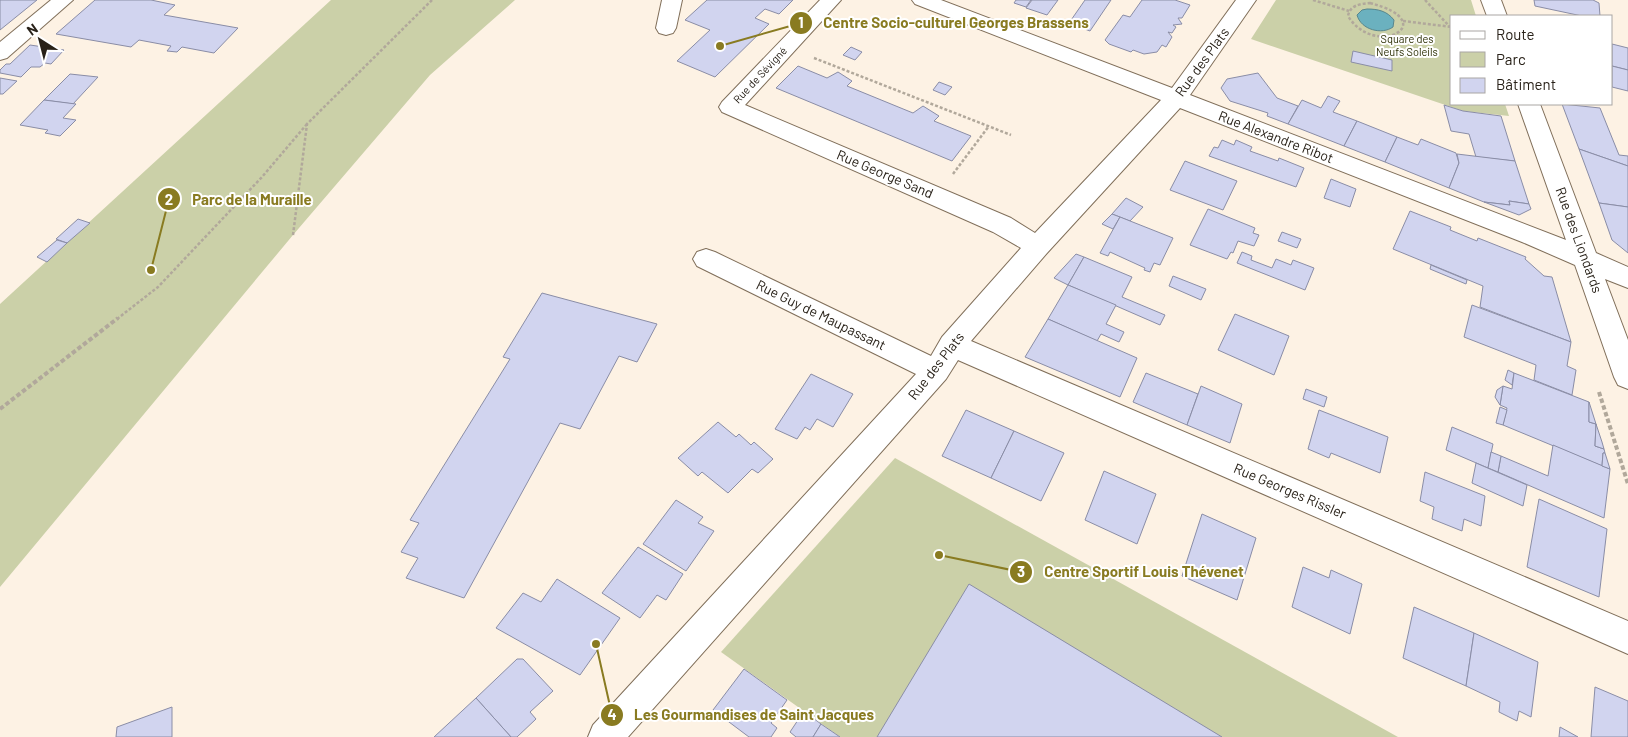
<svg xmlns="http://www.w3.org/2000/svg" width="1628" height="737" font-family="Barlow,sans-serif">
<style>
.green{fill:#cbd0a8}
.water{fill:#6bb1bf;stroke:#57868d}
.building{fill:#d1d4ef;stroke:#8a8da6}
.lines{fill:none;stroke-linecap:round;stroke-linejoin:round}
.minor-casing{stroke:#806f5a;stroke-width:2}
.path-far1{stroke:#b1a89b;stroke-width:2.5;stroke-dasharray:3 2;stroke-linecap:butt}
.path{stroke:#b1a89b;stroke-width:4;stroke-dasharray:4.5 2.5;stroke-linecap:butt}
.minor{fill:#fff;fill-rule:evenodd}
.labels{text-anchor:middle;stroke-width:4;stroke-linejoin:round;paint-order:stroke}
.far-park-label{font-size:11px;fill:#2a2d02;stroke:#fff}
.far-street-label{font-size:11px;fill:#282118;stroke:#fff}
.street-label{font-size:14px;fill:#282118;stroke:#fff}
.leader{fill:none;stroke:#897b21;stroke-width:2}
.callout-dot{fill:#897b21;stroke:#fff;stroke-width:2}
.mark-label{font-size:15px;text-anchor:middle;font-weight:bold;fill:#fff}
.callout-label{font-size:15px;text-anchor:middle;font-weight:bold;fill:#897b21;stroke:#fff;stroke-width:4;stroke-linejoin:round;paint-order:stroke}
</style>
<rect width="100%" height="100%" fill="#fdf2e4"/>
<g class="green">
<polygon points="331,0 515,0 430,75 293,235 0,587 0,304"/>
<polygon points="1276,0 1471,0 1476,16 1452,16 1452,104 1505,104 1509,116 1463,111 1251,39"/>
<polygon points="895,458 1398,737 840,737 721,652"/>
</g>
<path class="water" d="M1367,9c11,0 20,2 27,11l-1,7c-11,8 -32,3 -36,-12l5,-5z"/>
<g class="building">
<polygon points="0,0 37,0 0,30"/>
<polygon points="95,0 151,0 175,5 164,15 238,28 214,53 182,47 177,52 167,51 171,46 139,40 131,47 56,34"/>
<polygon points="707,0 793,0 779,14 765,9 755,18 769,24 715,77 677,61 710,30 685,20"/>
<polygon points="1016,0 1031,0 1026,7 1014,3"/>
<polygon points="1032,0 1058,0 1047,15 1026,8"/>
<polygon points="1085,0 1111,0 1090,31 1069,23"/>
<polygon points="1142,0 1175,0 1190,5 1182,18 1178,18 1182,24 1173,25 1176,27 1172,33 1168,32 1172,37 1166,47 1162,45 1157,52 1144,54 1133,50 1131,52 1109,44 1105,40 1123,15 1130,17"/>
<polygon points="1534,0 1593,0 1599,3 1600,16 1582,16 1535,6"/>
<polygon points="1612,44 1628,48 1628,70 1612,66"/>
<polygon points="30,45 64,50 51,64 45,63 40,67 31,67 21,77 0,73 0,70 6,64 10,64"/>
<polygon points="851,47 862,52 855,60 843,55"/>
<polygon points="1353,51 1392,60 1392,71 1351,62"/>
<polygon points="798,66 827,78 838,72 852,81 847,86 913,113 923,106 939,116 934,121 971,136 952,161 776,88"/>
<polygon points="1612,66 1628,70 1628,91 1612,87"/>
<polygon points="1258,73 1277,98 1298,106 1288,124 1267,116 1268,113 1230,101 1221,88 1227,79"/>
<polygon points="70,74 98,77 73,104 44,100"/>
<polygon points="0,78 17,81 3,94 0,94"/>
<polygon points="939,82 952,87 945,95 933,90"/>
<polygon points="1328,96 1340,101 1333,112 1357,121 1344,146 1288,124 1302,100 1321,108"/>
<polygon points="44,100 76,104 63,118 76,120 60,136 45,133 48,130 20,125"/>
<polygon points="1562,104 1600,108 1619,155 1628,156 1628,166 1579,149"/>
<polygon points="1444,105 1463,111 1501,116 1515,161 1476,157 1469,134 1451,131"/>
<polygon points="1357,121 1397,137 1385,162 1344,146"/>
<polygon points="1397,137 1418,145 1421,139 1456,153 1459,163 1449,188 1385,162"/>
<polygon points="1222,140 1234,145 1236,140 1252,147 1250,151 1278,161 1279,158 1304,168 1296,187 1209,156 1214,147 1218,148"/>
<polygon points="1579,149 1628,166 1628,207 1599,203"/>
<polygon points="1457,154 1515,161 1529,204 1509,201 1510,205 1484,202 1449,188 1459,163"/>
<polygon points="1185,161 1237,181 1223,210 1170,190"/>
<polygon points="1331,179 1356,189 1350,207 1324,198"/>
<polygon points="1126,198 1143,207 1130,221 1112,214"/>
<polygon points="1509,201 1529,204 1531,209 1519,215 1484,202 1510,205"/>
<polygon points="1599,203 1628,207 1628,253 1612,240"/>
<polygon points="1208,209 1255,228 1253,233 1259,235 1254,246 1238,241 1233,253 1231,252 1227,259 1190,245"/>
<polygon points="1410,211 1451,227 1450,230 1477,241 1478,238 1526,257 1525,259 1544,276 1552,277 1571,342 1480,307 1483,286 1393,249"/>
<polygon points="1112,214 1120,217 1113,229 1102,224"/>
<polygon points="1120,217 1173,238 1160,265 1154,263 1150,272 1144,270 1145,268 1110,252 1108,256 1100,253"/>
<polygon points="78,219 90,223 67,243 56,239"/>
<polygon points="1282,232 1301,239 1297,248 1278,241"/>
<polygon points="57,240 67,243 47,262 37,257"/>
<polygon points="1242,252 1252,256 1251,260 1272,268 1276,259 1291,265 1293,260 1314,268 1305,290 1237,263"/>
<polygon points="1076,254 1084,257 1068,285 1054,278"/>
<polygon points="1084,257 1132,277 1122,297 1165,315 1160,325 1068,285"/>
<polygon points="1431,265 1467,280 1466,284 1430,269"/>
<polygon points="1173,276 1206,289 1201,300 1169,286"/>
<polygon points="1068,285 1116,305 1106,324 1124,332 1119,342 1101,334 1097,341 1048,319"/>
<polygon points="542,293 657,324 637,362 619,356 580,429 560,423 464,598 406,578 418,558 401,552 419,523 410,520 510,359 503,357"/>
<polygon points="1472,305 1571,342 1567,366 1576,370 1572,395 1534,380 1536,365 1464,337"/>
<polygon points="1235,314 1289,336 1274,375 1218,350"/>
<polygon points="1048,319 1137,358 1120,397 1025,357"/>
<polygon points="1508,370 1514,373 1512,385 1505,380"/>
<polygon points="1146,373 1198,394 1187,425 1133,402"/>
<polygon points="1514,373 1589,402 1589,422 1596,424 1595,446 1604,449 1605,453 1603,453 1602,466 1503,425 1507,408 1500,405 1503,386 1512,389"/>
<polygon points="811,374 853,394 833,427 817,419 810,430 805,427 797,439 775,429"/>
<polygon points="1201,386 1242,404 1230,443 1187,425"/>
<polygon points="1503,386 1500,405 1495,397 1497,390"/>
<polygon points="1306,389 1327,397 1324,407 1303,399"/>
<polygon points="1589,402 1596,424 1589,422"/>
<polygon points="1500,407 1507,410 1503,425 1496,423"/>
<polygon points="966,410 1014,431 991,478 942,456"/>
<polygon points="1319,410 1388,437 1380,473 1331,453 1329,458 1308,449"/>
<polygon points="718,422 736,437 739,434 751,445 754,442 773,459 758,473 752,469 728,493 702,472 698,476 678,458"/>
<polygon points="1596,424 1602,442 1604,449 1595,446"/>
<polygon points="1452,427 1493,444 1488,468 1446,450"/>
<polygon points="1014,431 1064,453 1041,501 991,478"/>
<polygon points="1553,445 1610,469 1604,518 1498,472 1501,456 1548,476"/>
<polygon points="1491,452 1501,456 1498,472 1488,468"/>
<polygon points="1603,453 1605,453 1610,469 1602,466"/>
<polygon points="1476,463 1527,485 1523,506 1472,483"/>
<polygon points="1104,471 1156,494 1137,544 1085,520"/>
<polygon points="1425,472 1485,496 1481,526 1464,519 1462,531 1432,519 1434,507 1420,501"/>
<polygon points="1539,499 1607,529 1599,597 1527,567"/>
<polygon points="676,500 703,517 698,523 714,531 686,571 643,544"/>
<polygon points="1202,514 1256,538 1237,600 1182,576"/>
<polygon points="638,547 683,574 666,600 657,595 640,618 602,593"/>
<polygon points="1303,567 1329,578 1331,570 1362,584 1350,634 1292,607"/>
<polygon points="557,579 620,618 580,675 496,628 523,593 541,602"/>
<polygon points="969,584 1222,737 877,737"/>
<polygon points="1414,607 1474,633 1466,686 1403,658"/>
<polygon points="1474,633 1538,662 1531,717 1519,711 1517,721 1499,712 1500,702 1466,686"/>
<polygon points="517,659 523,659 553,691 530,712 536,719 517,737 511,737 476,698"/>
<polygon points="744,669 787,700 771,723 777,728 771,737 749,737 713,710"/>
<polygon points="1595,687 1628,701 1628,737 1591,737"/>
<polygon points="476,698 511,737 434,737"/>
<polygon points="172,707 172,737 116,737 117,727"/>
<polygon points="804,711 821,724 813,737 796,737 790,732"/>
<polygon points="821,724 840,737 813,737"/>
<polygon points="1560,727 1578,737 1559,737"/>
</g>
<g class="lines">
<defs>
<g id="minor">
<polygon points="51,0 73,0 7,58 0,60 0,42"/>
<polygon points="662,0 682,0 676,28 673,33 666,35 659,33 656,28"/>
<polygon points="820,0 841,0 745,105 1011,218 1035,233 1161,100 915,4 912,0 941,0 1172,88 1236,0 1256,0 1190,95 1566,240 1518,104 1540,104 1596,253 1628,267 1628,288 1605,279 1628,340 1628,389 1618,385 1614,377 1575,265 1522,242 1180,108 1047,253 971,341 1628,621 1628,654 958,360 946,379 628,737 588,737 593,725 916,374 697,266 693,259 697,252 706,249 715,252 931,356 942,337 1021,248 993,232 722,112 719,107 722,102"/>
<polygon points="1481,0 1501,0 1507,16 1487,16"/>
</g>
</defs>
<use href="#minor" class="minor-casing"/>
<g class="path-far1">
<polyline points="1313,0 1349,11"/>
<polyline points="1425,0 1450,27"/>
<path d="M1370,3c74,19 5,57 -22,13 2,-11 12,-12 22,-13z"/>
<polyline points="1403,21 1452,27"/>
<polyline points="814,58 1011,135"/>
<polyline points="953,174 989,126"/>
<polyline points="293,235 307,124 432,0"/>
<polyline points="117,319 158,287 262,177 307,124"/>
</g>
<g class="path">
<polyline points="1599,392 1628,484"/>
<polyline points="0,409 118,318"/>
</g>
<use href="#minor" class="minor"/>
</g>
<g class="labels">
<g class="far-park-label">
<text x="1407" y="43">Square des<tspan x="1407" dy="13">Neufs Soleils</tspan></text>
</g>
<g class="far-street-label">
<text transform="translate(760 75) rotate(-47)" y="4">Rue de Sévigné</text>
</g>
<g class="street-label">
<text transform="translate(1202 62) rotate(-54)" y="5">Rue des Plats</text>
<text transform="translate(1276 137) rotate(21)" y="5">Rue Alexandre Ribot</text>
<text transform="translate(885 174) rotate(23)" y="5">Rue George Sand</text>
<text transform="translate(1579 240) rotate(70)" y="5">Rue des Liondards</text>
<text transform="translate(821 315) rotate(26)" y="5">Rue Guy de Maupassant</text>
<text transform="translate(936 366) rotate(-52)" y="5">Rue des Plats</text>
<text transform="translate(1290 491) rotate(23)" y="5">Rue Georges Rissler</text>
</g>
</g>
<path class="leader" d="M720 46L801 23M151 270L169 199M939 555L1021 572M596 644L612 715"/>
<g class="callout-dot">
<circle cx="720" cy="46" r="5"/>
<circle cx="151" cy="270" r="5"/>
<circle cx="939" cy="555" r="5"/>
<circle cx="596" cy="644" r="5"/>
<circle cx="801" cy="23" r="12"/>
<circle cx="169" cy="199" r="12"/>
<circle cx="1021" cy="572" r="12"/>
<circle cx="612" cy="715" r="12"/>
</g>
<g class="mark-label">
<text x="801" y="28">1</text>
<text x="169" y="205">2</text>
<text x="1021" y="577">3</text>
<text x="612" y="720">4</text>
</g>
<g class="callout-label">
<text x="956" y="28">Centre Socio-culturel Georges Brassens</text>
<text x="252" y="205">Parc de la Muraille</text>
<text x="1144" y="577">Centre Sportif Louis Thévenet</text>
<text x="754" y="720">Les Gourmandises de Saint Jacques</text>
</g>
<rect x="1450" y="15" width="162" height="90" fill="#ffffff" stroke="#a9a6a3"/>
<rect x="1460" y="31" width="25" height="8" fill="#ffffff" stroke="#a9a6a3"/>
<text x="1496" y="40" font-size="15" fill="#282118">Route</text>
<rect x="1460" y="52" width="25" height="15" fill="#cbd0a8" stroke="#a9a6a3"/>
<text x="1496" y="65" font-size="15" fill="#282118">Parc</text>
<rect x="1460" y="78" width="25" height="15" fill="#d1d4ef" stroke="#a9a6a3"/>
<text x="1496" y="90" font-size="15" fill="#282118">Bâtiment</text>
<g transform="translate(40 40) rotate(324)" stroke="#ffffff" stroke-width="4" paint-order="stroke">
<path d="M0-4L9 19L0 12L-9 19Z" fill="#282118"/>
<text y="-8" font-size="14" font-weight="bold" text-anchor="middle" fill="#282118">N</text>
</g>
</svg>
